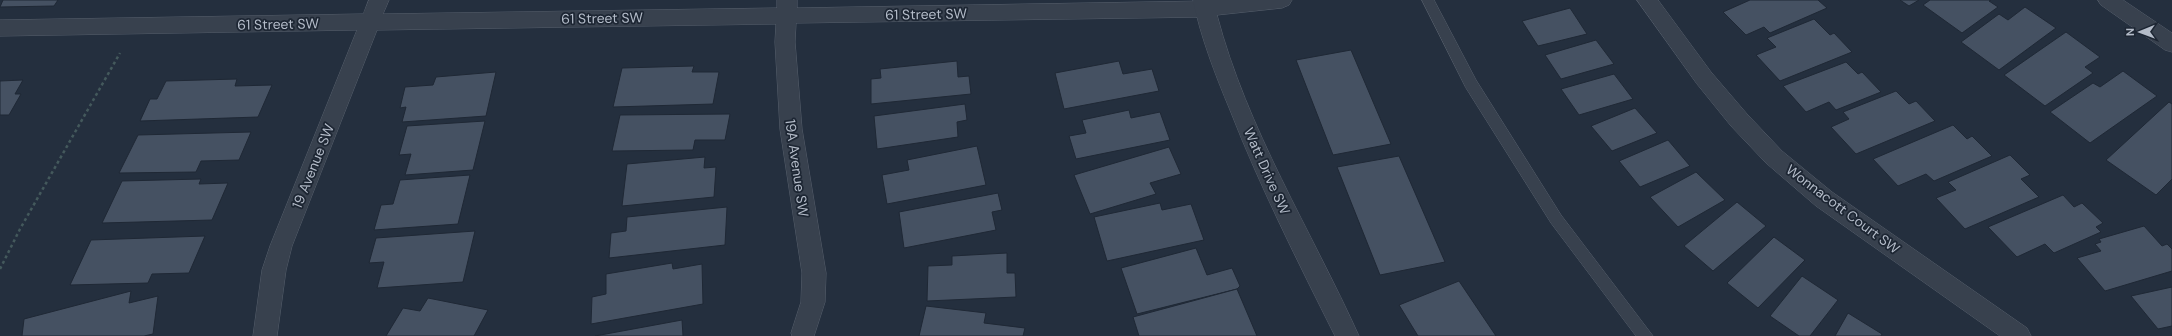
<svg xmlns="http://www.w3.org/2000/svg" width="2172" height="336" font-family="'DM Sans',sans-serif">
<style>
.building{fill:#455162;stroke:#1f2835}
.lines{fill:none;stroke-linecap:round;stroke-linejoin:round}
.service-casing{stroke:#565f6c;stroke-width:1}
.minor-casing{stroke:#565f6c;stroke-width:1}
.tertiary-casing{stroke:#565f6c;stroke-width:1}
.path{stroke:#44595c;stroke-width:2.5;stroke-dasharray:3 3;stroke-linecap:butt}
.service{fill:#38414e;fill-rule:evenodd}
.minor{fill:#38414e;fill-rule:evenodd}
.tertiary{fill:#38414e;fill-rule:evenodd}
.labels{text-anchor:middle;stroke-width:3.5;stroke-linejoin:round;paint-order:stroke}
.street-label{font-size:14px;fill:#b4bcc9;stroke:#1d2633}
</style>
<rect width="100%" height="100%" fill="#242f3e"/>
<g class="building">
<polygon points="3,0 58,0 54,6 0,7"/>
<polygon points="1750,0 1818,0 1827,8 1770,33 1764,27 1746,35 1723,12"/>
<polygon points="1900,0 1919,0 1909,6"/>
<polygon points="1930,0 1991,0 1989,1 1998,7 1962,33 1923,5"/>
<polygon points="2025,7 2056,28 1999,70 1961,42 1999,14 2008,20"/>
<polygon points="1570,8 1587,34 1538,46 1522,21"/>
<polygon points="1814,19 1830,35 1834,33 1852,52 1780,81 1756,55 1776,47 1767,38"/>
<polygon points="2066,32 2100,57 2085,67 2093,73 2045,106 2004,75"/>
<polygon points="1596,40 1614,64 1561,79 1545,55"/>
<polygon points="1351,50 1391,144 1333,155 1296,60"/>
<polygon points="957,61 958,77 969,76 971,94 871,104 871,79 881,78 880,69"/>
<polygon points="1119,61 1123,74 1152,69 1159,91 1064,109 1055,73"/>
<polygon points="1846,62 1858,74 1862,72 1881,92 1836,110 1829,102 1806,112 1783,86"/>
<polygon points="694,66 692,72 719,72 713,104 613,107 622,68"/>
<polygon points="2123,71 2157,96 2090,143 2050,112 2093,83 2100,87"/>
<polygon points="496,72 486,116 402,122 406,107 400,108 405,87 433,85 436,77"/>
<polygon points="1614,74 1633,99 1579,115 1561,89"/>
<polygon points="237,79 235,86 272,85 258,117 140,121 150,99 157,99 166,81"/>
<polygon points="23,80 15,94 21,94 9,115 0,115 0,81"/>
<polygon points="1896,91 1909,104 1916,101 1935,121 1856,154 1831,127 1849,119 1843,112"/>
<polygon points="2169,102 2172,104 2172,179 2156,195 2106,160"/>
<polygon points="965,104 967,120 957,122 958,137 877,149 874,116"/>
<polygon points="1635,108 1657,133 1612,151 1591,126"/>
<polygon points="1129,110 1131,118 1160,112 1170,140 1076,159 1069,136 1086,133 1082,120"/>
<polygon points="730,114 725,140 695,140 693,150 612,151 620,115"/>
<polygon points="485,121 473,170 405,175 411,154 399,155 407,126"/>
<polygon points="1953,125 1967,139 1972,136 1992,156 1934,181 1926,174 1898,186 1873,159"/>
<polygon points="251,132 239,160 201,161 196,172 119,173 138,135"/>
<polygon points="1668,140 1690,166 1640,187 1619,161"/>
<polygon points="977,146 986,185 887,204 882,175 909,170 907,160"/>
<polygon points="1169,147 1181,174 1150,183 1156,194 1090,214 1074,175"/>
<polygon points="2010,155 2030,175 2021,179 2039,197 1965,229 1936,198 1956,190 1948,182"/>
<polygon points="1399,156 1445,262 1380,275 1337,167"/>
<polygon points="705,157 704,168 716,167 714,197 622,206 627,164"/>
<polygon points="1696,172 1725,200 1678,227 1650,197"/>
<polygon points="470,175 458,224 374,230 381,205 393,204 400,180"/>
<polygon points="201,179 199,184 228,183 212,220 102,223 122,181"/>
<polygon points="998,193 1002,210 992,212 996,230 904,248 899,212"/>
<polygon points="2063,195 2074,207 2082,203 2103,223 2096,227 2101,232 2054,253 2045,244 2017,257 1988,227"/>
<polygon points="1737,202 1766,226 1713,271 1684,246"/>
<polygon points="1160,203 1162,210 1191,204 1204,240 1107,261 1094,217"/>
<polygon points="727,207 725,245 609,258 611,233 626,231 627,217"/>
<polygon points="2144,226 2162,246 2167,244 2172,249 2172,271 2105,291 2077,258 2101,251 2095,244 2101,242 2099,239"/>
<polygon points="475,231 463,282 377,288 384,262 369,263 376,238"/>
<polygon points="205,236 189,273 152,274 148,283 70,285 91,240"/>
<polygon points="1774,237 1805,260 1758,308 1727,283"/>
<polygon points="1196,248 1207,275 1232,268 1240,286 1237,289 1137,314 1121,268"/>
<polygon points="1007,253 1007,273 1015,273 1016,297 927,301 928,266 952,265 952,256"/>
<polygon points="672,263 673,269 702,264 703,304 591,324 592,297 606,294 606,274"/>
<polygon points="1802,276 1838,300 1810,336 1799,336 1770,316"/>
<polygon points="1459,281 1496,336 1418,336 1399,305"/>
<polygon points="2172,287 2172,326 2158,329 2131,296"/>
<polygon points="1237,289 1257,336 1139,336 1133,317"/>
<polygon points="131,291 129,303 158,296 153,334 144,336 22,336 24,319"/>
<polygon points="428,298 488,310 474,336 386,336 403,308 420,311"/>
<polygon points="926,306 986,313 984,323 1025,328 1023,336 919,336"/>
<polygon points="1848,313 1882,334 1881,336 1835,336"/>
<polygon points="682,320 683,336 595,336"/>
</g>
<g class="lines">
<defs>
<polygon id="service" points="1422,0 1434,0 1476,80 1561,215 1653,336 1636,336 1551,223 1466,88"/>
<g id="minor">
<polygon points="369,0 389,0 383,14 777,8 777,0 797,0 797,8 1205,1 1212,4 1215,9 1212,14 1205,17 796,23 795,42 802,129 826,273 825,302 814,336 792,336 791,333 801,302 802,273 780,129 775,42 776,24 377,30 292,246 286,270 277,336 253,336 262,270 270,246 357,30 0,36 0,20 363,14"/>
<polygon points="1637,0 1658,0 1711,72 1747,114 1782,151 1832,192 2027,328 2031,336 2000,336 1816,206 1766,163 1731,126 1697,84"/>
<polygon points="2098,0 2123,0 2172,33 2172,52 2165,50 2101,5"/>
</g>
<path id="tertiary" d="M1193,0h99l-3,5 -7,3 -65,7c30,114 94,215 142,321h-24c-37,-74 -75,-149 -105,-226 -15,-36 -29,-72 -37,-110z"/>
</defs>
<use href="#service" class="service-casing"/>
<use href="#minor" class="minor-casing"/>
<use href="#tertiary" class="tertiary-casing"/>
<polyline class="path" points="0,269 20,229 120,53"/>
<use href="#service" class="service"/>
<use href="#minor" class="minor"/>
<use href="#tertiary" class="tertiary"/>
</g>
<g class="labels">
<g class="street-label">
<text transform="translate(926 14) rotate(-1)" y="5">61 Street SW</text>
<text transform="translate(602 18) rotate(-1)" y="5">61 Street SW</text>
<text transform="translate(278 24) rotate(-1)" y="5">61 Street SW</text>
<text transform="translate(313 166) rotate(-68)" y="5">19 Avenue SW</text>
<text transform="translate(797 168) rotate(82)" y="5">19A Avenue SW</text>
<text transform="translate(1267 171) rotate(66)" y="5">Watt Drive SW</text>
<text transform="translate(1843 209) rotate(37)" y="5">Wonnacott Court SW</text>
</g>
</g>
<g transform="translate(2140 32) rotate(269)" stroke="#1d2633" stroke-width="3" paint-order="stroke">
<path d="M0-3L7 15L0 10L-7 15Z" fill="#b4bcc9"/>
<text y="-6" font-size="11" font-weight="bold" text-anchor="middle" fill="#b4bcc9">N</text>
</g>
</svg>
